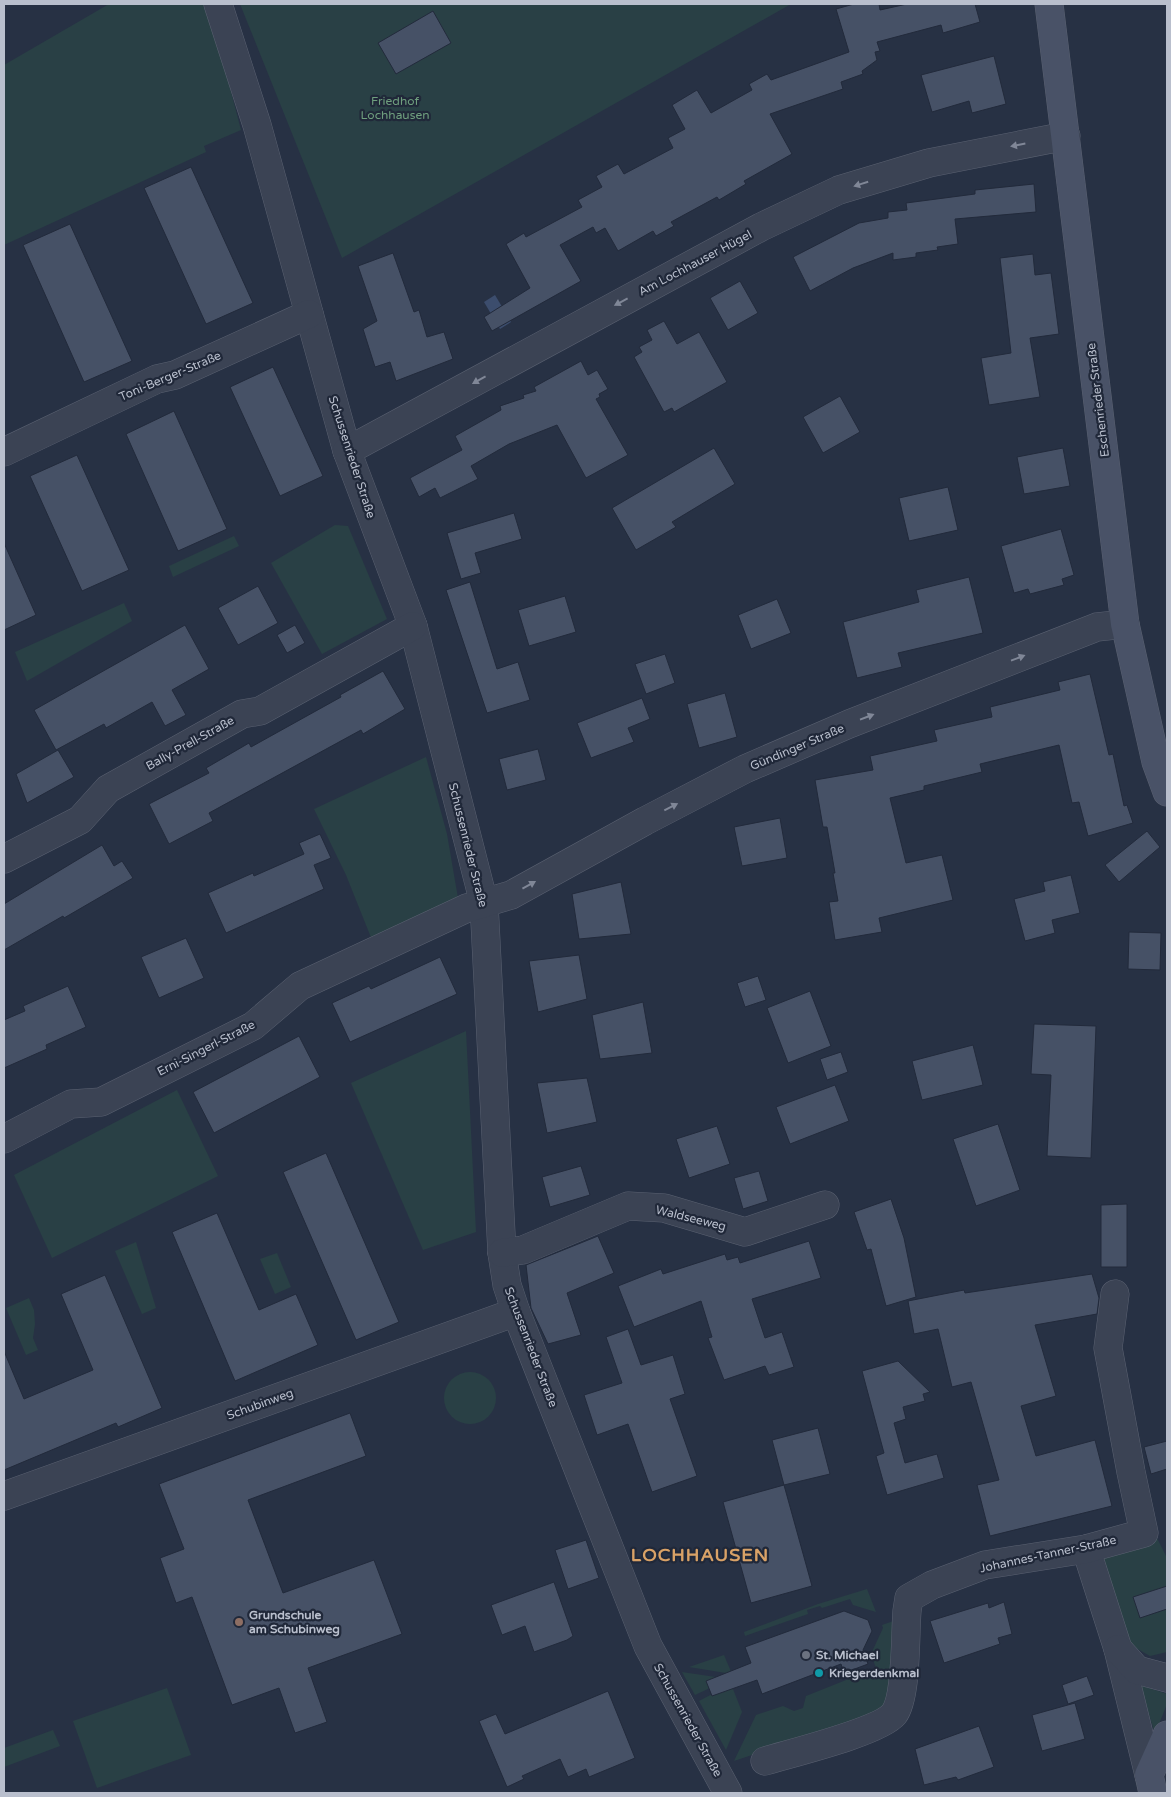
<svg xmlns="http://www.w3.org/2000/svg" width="1171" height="1797" font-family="'Varela Round',sans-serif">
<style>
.green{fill:#294045}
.water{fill:#3c4d6d}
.building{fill:#465166;stroke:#222a3b}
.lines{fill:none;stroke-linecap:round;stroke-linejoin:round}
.street-casing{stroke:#5a6171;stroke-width:29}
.secondary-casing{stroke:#5a6171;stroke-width:29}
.street{stroke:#3b4354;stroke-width:28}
.secondary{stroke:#495267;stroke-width:28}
.oneway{fill:#808797}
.education-dot{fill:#8d6e63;stroke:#202839;stroke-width:2}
.worship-dot{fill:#6b7280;stroke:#202839;stroke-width:2}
.culture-dot{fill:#0f9aa8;stroke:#202839;stroke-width:2}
.labels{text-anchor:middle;stroke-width:4.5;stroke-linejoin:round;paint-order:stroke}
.park-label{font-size:12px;fill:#6f9f7e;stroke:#202839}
.street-label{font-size:12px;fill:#b9bfcd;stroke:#202839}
.poi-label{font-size:12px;font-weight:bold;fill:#b9bfcd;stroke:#202839;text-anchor:start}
.district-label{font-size:18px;font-weight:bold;letter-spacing:1px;fill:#d9a267;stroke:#202839}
</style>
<rect width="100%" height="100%" fill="#273144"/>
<g class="green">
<polygon points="109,4 208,4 241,130 204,146 206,152 4,245 4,65"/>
<polygon points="240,4 791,4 342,258"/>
<polygon points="335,525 348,526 387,619 322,654 271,563"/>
<polygon points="234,536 239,546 173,577 169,566"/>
<polygon points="124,603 132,621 27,681 15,652"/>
<polygon points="426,757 447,834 459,904 372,940 346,875 314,809"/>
<polygon points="466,1031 476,1232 423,1250 351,1083"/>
<polygon points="177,1090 218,1176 52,1258 14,1175"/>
<polygon points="136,1242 156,1308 142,1314 115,1251"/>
<polygon points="277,1253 291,1287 275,1294 260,1259"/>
<polygon points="29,1298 34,1310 35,1324 33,1338 38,1350 26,1355 6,1308"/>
<circle cx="470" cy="1398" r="26"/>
<polygon points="1157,1538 1167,1558 1167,1652 1150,1656 1129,1644 1097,1555"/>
<polygon points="867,1589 876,1612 853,1605 850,1599 822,1608 820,1606 807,1610 808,1614 745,1636 744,1632 818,1604"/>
<polygon points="902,1618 888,1703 872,1715 734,1761 756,1715 783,1706 794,1711 803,1708 806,1696 876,1668 871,1654 883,1628 882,1625"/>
<polygon points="724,1655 732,1674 689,1667"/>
<polygon points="682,1672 729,1679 695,1695"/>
<polygon points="731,1684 742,1712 726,1750 699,1701"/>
<polygon points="1140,1685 1167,1694 1167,1704 1155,1734"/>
<polygon points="167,1688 191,1755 97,1788 73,1721"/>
<polygon points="53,1730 60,1746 4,1767 4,1748"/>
</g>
<polygon class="water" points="495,295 511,322 500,329 484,302"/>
<g class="building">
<polygon points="854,4 879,4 880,10 907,4 975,4 980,22 943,33 941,25 877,42 880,51 875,52 877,60 862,71 863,74 841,82 843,89 770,114 792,154 744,181 746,184 719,200 717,197 671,222 674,226 656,236 653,231 618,251 605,228 596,233 593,227 560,245 581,281 492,331 484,317 530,288 506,244 524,233 526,237 582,207 578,200 602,187 596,176 618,164 624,174 673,148 668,138 685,129 672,105 697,90 711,113 752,90 749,84 767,74 771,80 849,52 836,9"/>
<polygon points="433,11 451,43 396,74 378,43"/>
<polygon points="994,56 1006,104 972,113 969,101 932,112 921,75"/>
<polygon points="191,167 253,303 206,324 144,188"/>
<polygon points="1034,184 1036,212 955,219 958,244 937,247 938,250 916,253 916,257 893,260 893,253 853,268 810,291 793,257 859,223 888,218 888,212 907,210 906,203 975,194 975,190"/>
<polygon points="70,224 132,361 84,382 23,245"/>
<polygon points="393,253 414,312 419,310 427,337 444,332 453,359 396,381 390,362 375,367 363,329 377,321 358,266"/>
<polygon points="1033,254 1035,275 1051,273 1059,334 1030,338 1040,397 989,405 981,358 1011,353 1000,258"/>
<polygon points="740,281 758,313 728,330 710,298"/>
<polygon points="664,321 677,344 699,332 727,382 674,412 672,408 664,412 634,357 642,352 639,347 652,340 647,330"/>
<polygon points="581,361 588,375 597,370 608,389 599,394 600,397 596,399 628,455 586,478 557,425 509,444 471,466 478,479 440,498 435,488 419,497 410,478 462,450 455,436 501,410 500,406 524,398 523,395 536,391 534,387"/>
<polygon points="273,367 323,476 280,496 230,387"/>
<polygon points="840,396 860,432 823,453 803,417"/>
<polygon points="174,411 227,529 178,551 126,434"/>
<polygon points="714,448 735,484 672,522 676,527 636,550 612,508"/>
<polygon points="1063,448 1070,486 1024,494 1017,457"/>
<polygon points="77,455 129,570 82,591 30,476"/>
<polygon points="948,487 958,530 909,541 899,498"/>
<polygon points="514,513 522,539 475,553 481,573 461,579 447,533"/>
<polygon points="1061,529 1074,575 1062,579 1064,585 1030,594 1028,589 1014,593 1001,546"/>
<polygon points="4,543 36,615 4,630"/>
<polygon points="969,577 983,633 898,653 902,667 857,678 843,622 919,602 916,590"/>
<polygon points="470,582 497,669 518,662 530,700 487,713 446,590"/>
<polygon points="258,586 278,623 238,645 218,608"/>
<polygon points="565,596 576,632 529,646 518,610"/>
<polygon points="777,599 791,633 751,649 738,615"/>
<polygon points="185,625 209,669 172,690 186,715 165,726 152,702 106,728 104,724 56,750 34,710"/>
<polygon points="295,625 305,643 287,653 277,635"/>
<polygon points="665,654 675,683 646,694 635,664"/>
<polygon points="383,671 405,709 363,734 361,730 209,813 213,821 169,844 149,804 209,773 206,768 249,743 251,747 341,697 340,695"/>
<polygon points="1090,674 1109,755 1113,754 1124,806 1127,805 1133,823 1088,836 1079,802 1072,803 1059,745 980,764 982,772 924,786 924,790 890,798 906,863 942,855 953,900 879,918 882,932 835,940 829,902 838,901 833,873 835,873 827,827 823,827 815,780 873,770 870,756 937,741 934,730 992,717 990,707 1060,690 1058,682"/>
<polygon points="725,693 737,737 699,748 687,704"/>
<polygon points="642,698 650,719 628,728 634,742 591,758 577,723"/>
<polygon points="538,749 546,780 507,790 499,759"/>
<polygon points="58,750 74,777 27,803 16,774"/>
<polygon points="780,818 787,858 742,866 734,827"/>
<polygon points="1147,831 1160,847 1119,882 1105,865"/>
<polygon points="320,834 331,858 314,865 324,889 226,933 208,893 253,873 254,876 304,854 299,843"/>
<polygon points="102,845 114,866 122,861 133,878 64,918 63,916 4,950 4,904"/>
<polygon points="1071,875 1080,913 1052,920 1055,933 1025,941 1014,899 1045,891 1043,882"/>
<polygon points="621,882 631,934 579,939 572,894"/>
<polygon points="1129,932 1161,933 1160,970 1128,969"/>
<polygon points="186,938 204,978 159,998 141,957"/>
<polygon points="579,955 587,999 538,1012 529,961"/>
<polygon points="440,957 457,994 350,1042 332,1003 369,986 371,989"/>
<polygon points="758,976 766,1000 745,1007 737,983"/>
<polygon points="68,986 86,1027 46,1045 47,1049 4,1068 4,1020 25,1011 23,1006"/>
<polygon points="810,991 831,1046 788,1063 767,1008"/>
<polygon points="643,1002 652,1053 600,1059 592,1015"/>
<polygon points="1034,1024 1096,1026 1091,1158 1047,1156 1051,1075 1031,1074"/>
<polygon points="299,1036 320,1077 214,1133 193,1092"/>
<polygon points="973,1045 983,1085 922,1100 912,1061"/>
<polygon points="841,1052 848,1072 827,1080 820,1059"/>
<polygon points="587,1078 597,1122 547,1133 537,1083"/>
<polygon points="835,1085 849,1121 790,1144 776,1107"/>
<polygon points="998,1124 1020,1190 976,1206 953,1139"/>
<polygon points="717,1126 730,1164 689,1178 676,1139"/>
<polygon points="326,1153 399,1322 356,1340 283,1172"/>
<polygon points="581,1166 590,1195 550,1207 542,1177"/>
<polygon points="759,1171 768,1201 743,1209 734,1178"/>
<polygon points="891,1199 904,1238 916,1297 886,1306 871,1249 867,1250 854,1212"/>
<polygon points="1127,1204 1127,1267 1101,1267 1101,1205"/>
<polygon points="217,1213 259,1310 296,1294 318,1345 235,1381 172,1232"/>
<polygon points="598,1236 614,1273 567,1293 581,1335 548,1344 531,1308 526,1265"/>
<polygon points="809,1241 821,1278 752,1299 765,1338 782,1332 794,1367 769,1375 765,1366 724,1380 708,1338 712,1337 701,1301 634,1327 618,1286 661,1269 663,1274 725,1254 727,1260 738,1257 740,1263"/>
<polygon points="1092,1274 1099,1298 1097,1314 1035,1325 1056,1396 1021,1406 1036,1456 1095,1440 1112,1506 990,1536 977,1485 999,1480 971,1382 952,1387 938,1329 914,1334 908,1301 964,1290 965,1293"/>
<polygon points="105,1275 162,1408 118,1427 116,1423 4,1470 4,1351 24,1399 93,1370 61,1294"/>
<polygon points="628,1329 641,1365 673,1355 685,1394 670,1399 697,1476 652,1492 628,1424 597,1435 584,1395 622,1383 606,1337"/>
<polygon points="898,1361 930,1392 923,1394 925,1401 903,1407 906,1419 894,1423 905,1463 937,1454 944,1478 887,1495 876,1456 884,1453 862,1371"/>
<polygon points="350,1413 366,1456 248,1500 283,1593 374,1560 402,1634 308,1668 327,1722 295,1733 279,1688 232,1705 192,1597 176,1603 160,1558 184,1549 159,1484"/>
<polygon points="818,1428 830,1474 784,1485 772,1440"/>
<polygon points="1167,1441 1167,1469 1151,1474 1144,1447"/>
<polygon points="784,1485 812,1586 751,1603 723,1502"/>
<polygon points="586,1540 599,1578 568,1589 555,1550"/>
<polygon points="554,1582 573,1636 567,1640 534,1652 525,1626 502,1635 491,1605"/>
<polygon points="1167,1586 1167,1609 1140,1618 1133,1597"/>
<polygon points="1004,1602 1012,1634 998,1638 1000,1644 944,1663 930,1621 988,1603 989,1608"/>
<polygon points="844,1611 868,1620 872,1631 863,1650 868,1664 844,1673 841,1664 762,1694 757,1680 712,1696 706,1681 751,1663 745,1647"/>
<polygon points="1087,1676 1094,1695 1068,1704 1062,1685"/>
<polygon points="608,1691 635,1758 589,1777 586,1769 568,1777 560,1759 522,1776 524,1779 507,1787 479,1721 496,1714 505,1734"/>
<polygon points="1075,1703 1085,1739 1042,1751 1032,1715"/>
<polygon points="979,1726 994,1767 958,1780 956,1777 924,1785 915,1749"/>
</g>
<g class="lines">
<defs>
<g id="street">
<polyline points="218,4 257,125 347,451 413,626 484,903 502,1253 507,1285 516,1312 648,1646 728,1793"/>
<polyline points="347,451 761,227 839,190 929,163 1066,136"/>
<polyline points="4,452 157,379 175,375 309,314"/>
<polyline points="4,859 80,820 108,789 242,714 260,711 413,626"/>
<polyline points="4,1139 71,1104 101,1102 253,1026 300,986 467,908 511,895 645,821 745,769 849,724 1097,627 1125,624"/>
<polyline points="502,1253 523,1250 628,1206 664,1208 745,1232 825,1205"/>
<polyline points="4,1496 516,1312"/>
<polyline points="1086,1549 1118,1649 1149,1775"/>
<polyline points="1118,1649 1137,1670 1167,1678"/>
<path d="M765,1761c26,-8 114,-29 129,-47 13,-17 11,-80 13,-103l2,-13 23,-13 53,-20 101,-16 58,-16 -13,-61 -23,-124 7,-54"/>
</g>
<g id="secondary">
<polyline points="1049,4 1125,624 1156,762 1167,792"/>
<polyline points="1153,1793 1149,1775 1167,1735"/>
</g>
</defs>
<use href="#street" class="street-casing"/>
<use href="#secondary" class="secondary-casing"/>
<use href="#street" class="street"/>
<use href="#secondary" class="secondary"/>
</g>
<defs><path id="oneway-solid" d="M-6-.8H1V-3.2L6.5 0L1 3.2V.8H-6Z" transform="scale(1.25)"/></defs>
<g class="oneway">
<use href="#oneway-solid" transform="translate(1018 145) rotate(169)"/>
<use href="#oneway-solid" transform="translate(861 184) rotate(163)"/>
<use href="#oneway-solid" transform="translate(621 302) rotate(152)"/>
<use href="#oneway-solid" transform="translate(479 380) rotate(151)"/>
<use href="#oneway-solid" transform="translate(1018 658) rotate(-21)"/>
<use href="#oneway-solid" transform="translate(867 717) rotate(-21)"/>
<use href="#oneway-solid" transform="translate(671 807) rotate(-27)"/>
<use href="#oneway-solid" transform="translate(529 885) rotate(-29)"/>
</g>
<circle class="education-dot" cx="239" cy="1622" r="5"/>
<circle class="worship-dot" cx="806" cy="1655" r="5"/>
<circle class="culture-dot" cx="819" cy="1673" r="5"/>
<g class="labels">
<g class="park-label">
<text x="395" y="105">Friedhof<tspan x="395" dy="14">Lochhausen</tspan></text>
</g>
<g class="street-label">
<text transform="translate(695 263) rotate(-28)" y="4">Am Lochhauser Hügel</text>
<text transform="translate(170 376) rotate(-23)" y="4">Toni-Berger-Straße</text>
<text transform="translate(1098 400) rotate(-97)" y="4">Eschenrieder Straße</text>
<text transform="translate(352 457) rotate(72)" y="4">Schussenrieder Straße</text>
<text transform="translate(190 743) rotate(-29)" y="4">Bally-Prell-Straße</text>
<text transform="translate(797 747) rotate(-23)" y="4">Gündinger Straße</text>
<text transform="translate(468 845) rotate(76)" y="4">Schussenrieder Straße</text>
<text transform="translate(206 1048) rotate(-27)" y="4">Erni-Singerl-Straße</text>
<text transform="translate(691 1218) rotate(14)" y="4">Waldseeweg</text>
<text transform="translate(531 1347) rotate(69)" y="4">Schussenrieder Straße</text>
<text transform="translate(260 1404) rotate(-20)" y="4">Schubinweg</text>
<text transform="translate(1048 1554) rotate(-12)" y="4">Johannes-Tanner-Straße</text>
<text transform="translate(688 1720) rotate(61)" y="4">Schussenrieder Straße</text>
</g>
<g class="poi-label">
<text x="249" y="1619">Grundschule<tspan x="249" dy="14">am Schubinweg</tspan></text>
<text x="816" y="1659">St. Michael</text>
<text x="829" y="1677">Kriegerdenkmal</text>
</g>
<g class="district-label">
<text x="700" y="1561">LOCHHAUSEN</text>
</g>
</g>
<rect width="1171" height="1797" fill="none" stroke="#b9bfcd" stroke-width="10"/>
</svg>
